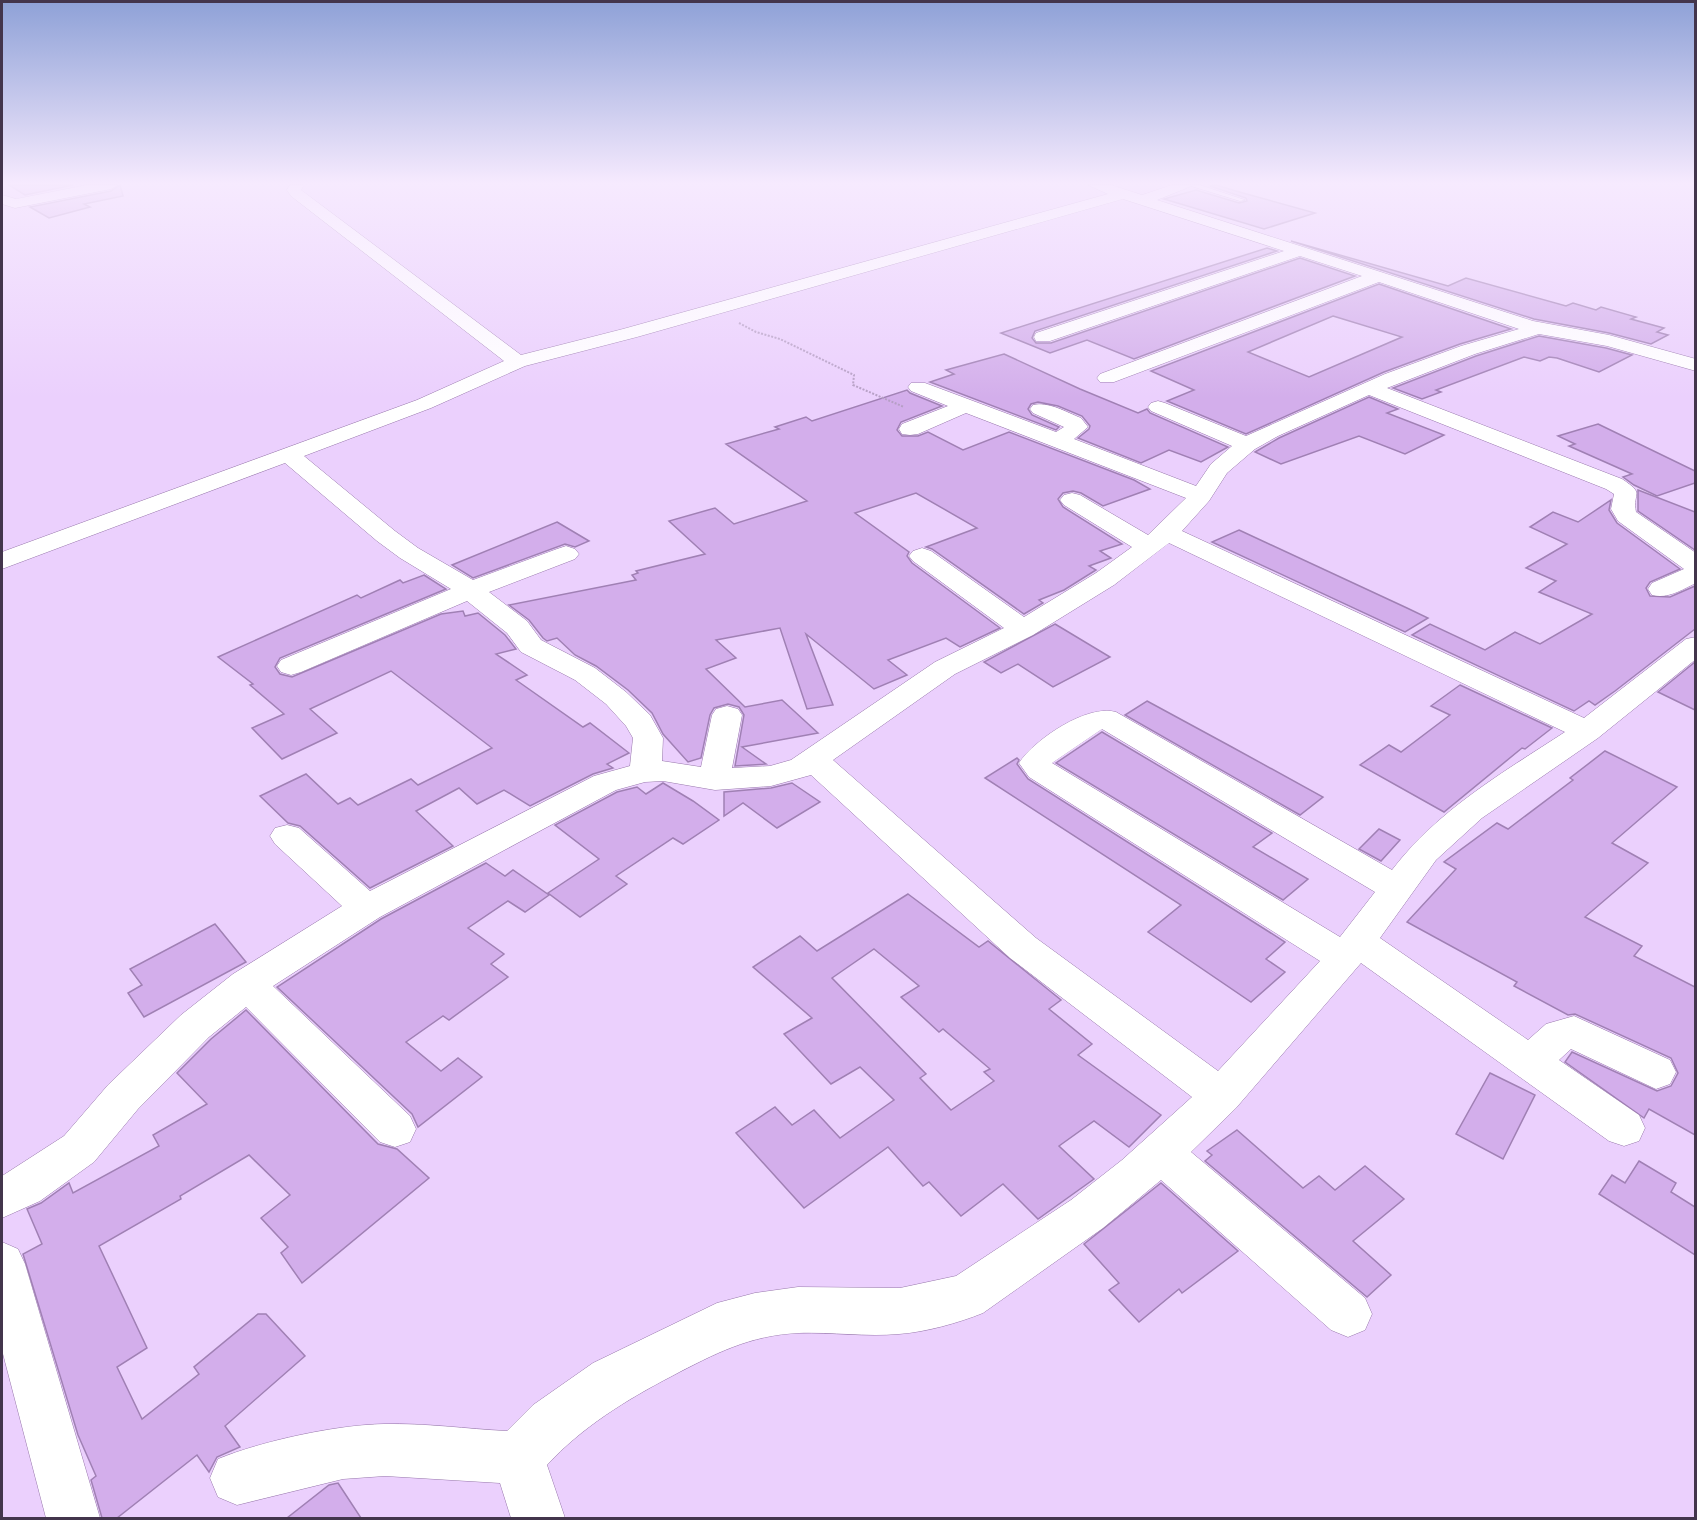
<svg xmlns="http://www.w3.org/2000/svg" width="1697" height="1520" font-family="'Libre Baskerville',serif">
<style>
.building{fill:#d3aeeb;stroke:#a080b4;stroke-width:1.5;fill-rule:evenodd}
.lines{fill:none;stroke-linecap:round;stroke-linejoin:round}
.lane-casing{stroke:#9777ab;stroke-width:1}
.street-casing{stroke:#9777ab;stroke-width:1}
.path{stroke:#b69fc5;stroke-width:2;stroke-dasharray:2 1.5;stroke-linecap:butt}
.lane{fill:#fff;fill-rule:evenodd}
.street{fill:#fff;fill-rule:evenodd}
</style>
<rect width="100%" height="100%" fill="#ebd0fd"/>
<g class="building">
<polygon points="9,185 73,185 25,195"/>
<polygon points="120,185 123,196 84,204 90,207 49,218 30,207 111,191"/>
<polygon points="1216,185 1236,191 1315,213 1264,229 1164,199 1196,190 1239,203 1247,201 1246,198 1210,186"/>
<polygon points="1291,241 1448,286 1466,278 1566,306 1573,303 1596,310 1601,307 1636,317 1631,319 1664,328 1657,332 1668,335 1651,344 1609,333 1534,319"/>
<polygon points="1267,248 1277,251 1035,331 1032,338 1036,343 1051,343 1300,258 1355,276 1134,359 1087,340 1050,353 1001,333"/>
<path d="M1379,284l132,45 -51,15 -76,28 -138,62 -79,-33 27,-11 -43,-19zM1333,316l69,21 -93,40 -61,-25z"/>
<polygon points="1539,336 1606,348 1632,355 1599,372 1557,358 1549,357 1540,361 1524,357 1436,390 1441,392 1422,399 1393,388 1476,356"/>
<polygon points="1004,354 1080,389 1138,413 1147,409 1150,413 1228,447 1201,462 1169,450 1141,463 1078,438 1089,429 1090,426 1082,416 1058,406 1038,402 1031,404 1028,409 1032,415 1059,427 1056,430 930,382 954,374 946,370"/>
<polygon points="907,390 910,393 942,406 901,422 897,430 902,436 918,436 928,432 963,450 1009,432 1134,480 1150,489 1103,506 1081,493 1073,491 1063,493 1058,499 1063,507 1122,544 1100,551 1111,558 1089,566 1096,570 1064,590 1039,600 1043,603 1024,614 932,549 926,547 977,528 916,493 855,513 909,552 907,556 912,563 1000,628 960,647 946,638 888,660 907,675 874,689 806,634 833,705 807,709 780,628 716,640 736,658 706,669 745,707 782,700 818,733 742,747 766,764 735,766 744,715 739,707 728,704 714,708 710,715 701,758 688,762 663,734 652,713 628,690 596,666 575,655 557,638 547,641 543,638 529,620 509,605 636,580 632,575 638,573 636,571 705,554 669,521 715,508 734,524 807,501 726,444 779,429 775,427 806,417 812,421"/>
<polygon points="1369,397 1398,409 1387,413 1444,435 1405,454 1359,436 1281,464 1255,452 1279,438"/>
<polygon points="1598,424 1695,471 1695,483 1657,496 1634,485 1623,477 1632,474 1569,446 1575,444 1558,436"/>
<polygon points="1638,490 1695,512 1695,550 1638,511"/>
<polygon points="1611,500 1609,510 1617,523 1680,569 1650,582 1646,588 1650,596 1670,597 1695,586 1695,629 1615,691 1595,705 1589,701 1574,711 1412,635 1430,624 1485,650 1515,632 1540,644 1592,614 1539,592 1556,581 1526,568 1567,544 1530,527 1553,512 1578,522"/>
<polygon points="557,522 589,541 575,547 565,544 473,578 452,565"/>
<polygon points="1239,530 1407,608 1428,618 1405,632 1212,542"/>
<polygon points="424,575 446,589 280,658 275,667 280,674 292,677 441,614 463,611 465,616 478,613 505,635 516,649 496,654 527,675 516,680 583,727 590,723 629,753 607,764 613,768 593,774 530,806 504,790 477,804 459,788 416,811 453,846 370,888 300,826 288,823 260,796 306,774 338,804 350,798 358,805 411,779 418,785 492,748 391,671 310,709 337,733 282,759 252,728 284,714 250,685 253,684 218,657 357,595 361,598 400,580 403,583"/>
<polygon points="1055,624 1110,657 1053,687 1018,664 1001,673 984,662"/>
<polygon points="1695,662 1695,710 1658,692"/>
<polygon points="1460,685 1552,728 1525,749 1522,748 1444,812 1360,765 1389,745 1401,752 1450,715 1431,706"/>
<polygon points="1147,701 1230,746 1323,797 1300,815 1125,715"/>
<polygon points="1102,732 1272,833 1253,847 1308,879 1283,900 1056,763"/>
<polygon points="1605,751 1677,787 1612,843 1648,863 1585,917 1642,946 1634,956 1695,987 1695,1135 1649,1109 1644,1118 1565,1062 1572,1052 1657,1091 1671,1086 1678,1073 1671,1058 1575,1014 1568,1015 1514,986 1517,982 1407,922 1456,869 1444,862 1497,823 1508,829 1573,780 1570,778"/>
<polygon points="1017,758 1019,760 1017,764 1028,779 1285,942 1266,959 1285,972 1251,1002 1148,932 1181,905 985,778"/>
<polygon points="663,783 693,801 719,820 683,844 673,838 616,876 627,884 580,917 548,893 599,859 555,825 617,792 637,787 646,794"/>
<polygon points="792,783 820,802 777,828 743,803 724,816 724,792 771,788"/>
<polygon points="1379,829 1400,840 1381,861 1359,849"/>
<polygon points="486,863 505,876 513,870 549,895 525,912 508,901 468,928 504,954 491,964 508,977 449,1020 443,1016 406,1042 441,1071 458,1058 482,1077 418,1127 412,1114 277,987 381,919"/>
<path d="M908,894l71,53 9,-6 73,59 -12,9 43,35 -14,11 83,60 -32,32 -35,-26 -35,25 35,33 -56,40 -35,-35 -42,32 -32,-34 -6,4 -35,-39 -84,61 -68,-75 39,-26 17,18 22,-15 26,28 54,-38 -34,-33 -29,17 -47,-50 28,-16 -59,-51 47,-31 17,15zM874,949l45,37 -18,11 38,35 4,-3 47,40 -6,3 10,9 -43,29 -31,-32 6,-4 -94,-96z"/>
<polygon points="215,924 246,962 144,1017 128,993 142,985 130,969"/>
<polygon points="246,1010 378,1144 397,1149 429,1178 302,1283 281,1253 288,1247 261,1218 290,1195 249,1155 180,1196 181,1199 99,1246 147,1348 117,1367 142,1419 199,1374 194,1367 258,1314 266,1314 305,1356 225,1426 240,1447 217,1457 209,1472 197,1455 117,1518 102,1518 91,1480 96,1476 78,1435 23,1254 42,1244 27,1209 41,1203 69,1183 73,1193 159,1146 153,1135 207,1104 177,1073 211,1039"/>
<polygon points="1490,1073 1535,1095 1503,1159 1456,1134"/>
<polygon points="1237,1130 1303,1188 1319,1176 1335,1190 1365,1166 1404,1199 1353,1241 1391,1275 1367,1297 1205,1161 1212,1155 1207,1151"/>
<polygon points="1639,1161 1676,1183 1671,1192 1695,1207 1695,1255 1599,1194 1612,1175 1625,1183"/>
<polygon points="1161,1183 1238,1251 1182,1293 1179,1289 1139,1322 1109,1290 1119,1283 1084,1244"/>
<polygon points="338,1483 361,1518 287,1518 329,1485"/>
</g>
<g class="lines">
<defs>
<polygon id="lane" points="1188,185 1200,185 1245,200 1240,201"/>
<g id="street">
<polygon points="87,185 118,185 111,189 15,208 2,204 2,195 16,199"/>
<path d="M290,185h14l-3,5 220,165 102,-26 485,-135 -20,-9h23l31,10 30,-10h22l-37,15 376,121 76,14 87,24v12l-89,-25 -68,-12 -64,20 -88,34 235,91c24,16 10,12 14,33l60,41v30c-15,7 -28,16 -44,12l-4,-6 4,-6 32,-14 -66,-48 -7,-12 3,-15 -8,-5 -237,-94 -91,41 -23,13 -28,24 -18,28 -27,30 402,187 102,-79 10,-2v22l-98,79 -116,80 -46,42 -56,78 148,102 18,-16 28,-8 96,44 6,12 -6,12 -14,5 -85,-40 -12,11 80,55 6,13 -6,13 -15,5 -15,-5 -248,-178 -125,145 -45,44 174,146 7,16 -7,16 -17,7 -17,-7 -170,-150 -58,48 -120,85c-25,10 -57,19 -84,21 -33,3 -67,-2 -100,-1 -49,2 -85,21 -127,43 -46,24 -90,51 -125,89l18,53h-54l-11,-35 -115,-7 -42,3 -106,26 -19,-8 -8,-19 8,-19c44,-18 118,-34 166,-35 41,-1 83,5 123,7l26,-26 60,-42 124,-60 38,-10 43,-6 102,1 56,-12 115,-76 51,-40 70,-63 -182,-139 -199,-183 -40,11 -56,4 -52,-9 -18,1 -29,8 -236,127 -107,69 137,130 6,13 -6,13 -15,5 -15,-5 -134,-135 -37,30 -71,72 -44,53 -54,39 -38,17v-42l62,-40 44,-51 73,-70 52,-41 109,-68 -67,-62 -5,-8 5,-8 12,-3 12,3 71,63 224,-115 36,-10 3,-28 -7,-12 -20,-22 -31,-24 -54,-28 -14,-19 -40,-32 -166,71 -10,3 -10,-3 -4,-6 4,-6 170,-71 -51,-31 -23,-17 -92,-78 -283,106v-17l415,-152 87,-39 -213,-165 -4,-6zM1123,199l161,52 -248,82 -2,4 2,4h14l250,-85 62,20 -262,98 -3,4 3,4h14l265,-100 140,47 -58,17 -76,28 -139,62 -81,-33 -7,-2 -7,2 -3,4 3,4 81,35 -21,18 -15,22 -122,-47 14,-12 -7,-9c-15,-6 -33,-17 -48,-13l-3,4 3,4 31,14 -8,5 -131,-49h-14l-3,4 3,4 37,15 -46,18 -3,5 3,5 8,1 8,-1 48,-21 220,85 -38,37 -68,-40 -8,-2 -8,2 -4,5 4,5 68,42 -36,26 -72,44 -93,-66 -9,-3 -9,3 -4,5 4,5 91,67 -69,34 -144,98 -21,6 -38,2 10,-53 -4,-6 -11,-3 -11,3 -4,6 -11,52 -39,-6 1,-23 -13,-23 -24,-23 -31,-24 -54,-28 -14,-19 -38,-29 86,-33 4,-5 -4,-5 -9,-3 -9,3 -84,31 -55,-32 -23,-17 -91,-75 127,-48 94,-42 112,-29zM1169,543l396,189c-63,41 -127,78 -173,138l-276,-158c-29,-8 -81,27 -97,51l10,14 291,184 -102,110 -182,-133 -203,-178 122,-86 78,-39 81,-50zM1102,729l273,163 -35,45 -288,-174z"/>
<polygon points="2,1242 18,1249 25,1264 100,1518 46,1518 2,1350"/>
</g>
</defs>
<use href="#lane" class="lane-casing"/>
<use href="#street" class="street-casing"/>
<polyline class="path" points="739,323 756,332 780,339 854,375 853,385 904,407"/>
<use href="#lane" class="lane"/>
<use href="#street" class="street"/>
</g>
<linearGradient id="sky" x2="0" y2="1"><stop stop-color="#8ea1d7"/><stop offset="0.46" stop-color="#f6eafe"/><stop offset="1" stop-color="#f6eafe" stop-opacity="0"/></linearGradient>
<rect width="1697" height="398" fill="url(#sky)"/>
<rect width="1697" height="1520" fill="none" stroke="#43354c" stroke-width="6"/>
</svg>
